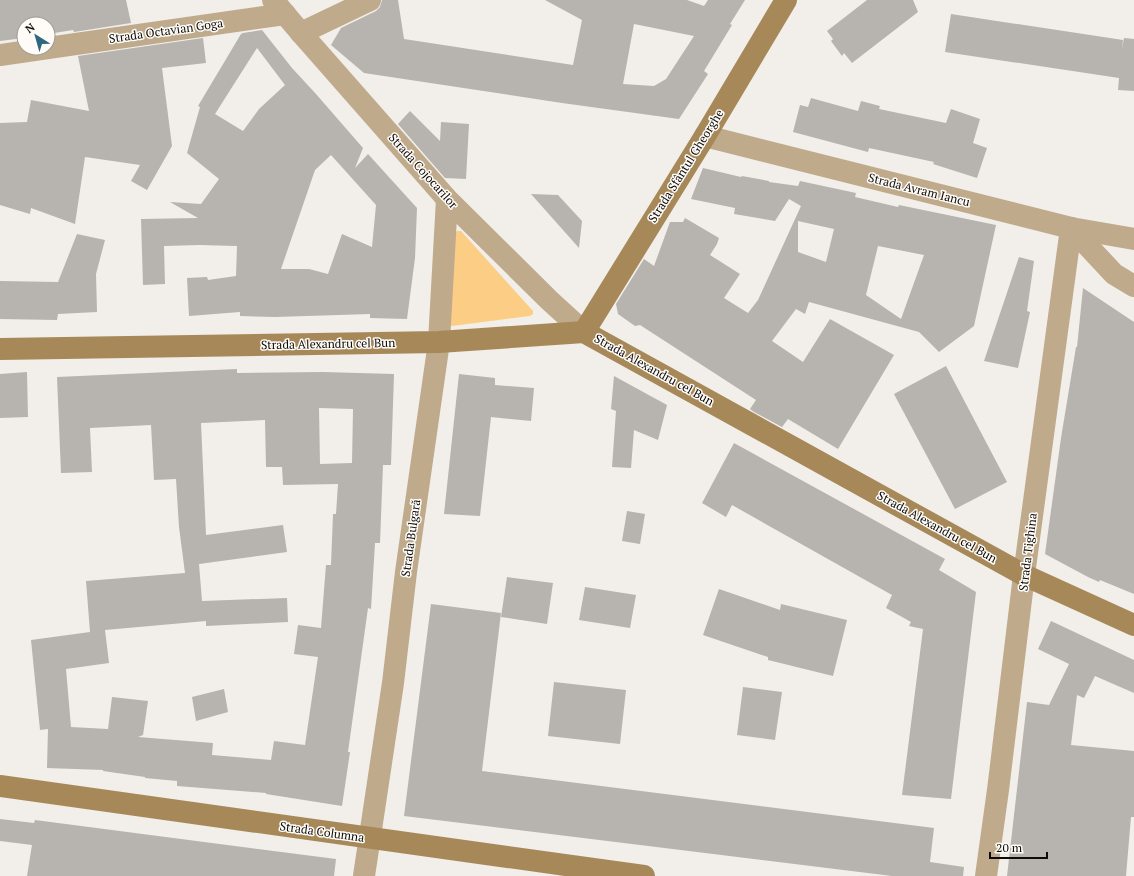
<svg xmlns="http://www.w3.org/2000/svg" width="1134" height="876" font-family="'PT Serif',serif">
<style>
.green{fill:#fcce85}
.building{fill:#b7b3ae;fill-rule:evenodd}
.lines{fill:none;stroke-linecap:round;stroke-linejoin:round}
.street{stroke:#bfaa8b;stroke-width:22}
.secondary{stroke:#a78959;stroke-width:22}
.labels{text-anchor:middle;stroke-width:3;stroke-linejoin:round;paint-order:stroke}
.street-label{font-size:12px;fill:#0c0b0a;stroke:#fffbf6}
</style>
<rect width="100%" height="100%" fill="#f2eee9"/>
<polygon class="green" points="457,231 461,231 533,311 533,314 530,316 452,326 446,324 454,234"/>
<g class="building">
<polygon points="0,0 126,0 131,23 74,32 73,30 48,34 48,24 24,24 24,38 0,41"/>
<path d="M382,0h16l6,39 169,26 9,-45 -37,-20h142l17,6 4,-6h37l-15,24 2,1 -28,46 4,3 -29,45 -117,-16 -198,-30 -33,-28 10,-17 35,-17 4,-4zM634,24l60,12 -28,43 -12,7 -31,-2z"/>
<polygon points="867,0 913,0 918,12 852,63 844,53 842,56 831,41 833,39 827,31"/>
<polygon points="951,14 1123,40 1122,49 1124,38 1134,39 1134,91 1118,90 1119,78 945,52"/>
<path d="M262,30l30,38 24,26 47,54 -8,20 13,-14 49,54 -2,50 -8,61 -37,-1v-4l-95,3 -35,-1v-4l-51,4 -2,-38 20,-1 1,3 28,-4 1,-30 -38,-1 -35,1 1,38 -22,1 -2,-66 57,-1 -28,-16 31,2 18,-25 -32,-26 13,-46 -2,-1 43,-72 2,-1zM257,48l28,37 -26,24 -16,22 -28,-17zM331,155l45,50 -4,42 -30,-13 -14,40 -19,-5h-28l34,-99z"/>
<polygon points="203,38 206,63 162,68 172,146 147,190 131,181 140,165 85,157 75,224 31,208 30,214 0,205 0,123 27,122 31,100 89,111 78,56"/>
<polygon points="811,98 858,111 861,101 880,106 879,109 946,123 951,109 980,119 973,143 987,148 977,178 933,164 934,162 869,148 868,152 793,132 800,105 808,107"/>
<polygon points="410,111 440,141 441,122 469,124 466,179 445,178 398,124"/>
<path d="M703,168l38,9 1,-1 27,5v1l29,4 2,-5 56,12 -1,4 43,10 1,-2 97,20 -22,101 -35,26 -20,-20 -110,-30 -4,12 -9,-5 -24,32 31,21 27,-43 64,36 -56,94 -50,-30 -6,8 -28,-15 -4,-3 6,-9 -116,-75 -5,1 -17,-12 -2,-10 28,-45 10,7 16,-44h13l2,-4 34,20 -2,6 -7,11 30,19 -16,24 24,15 10,-13 43,-94 -12,-7 -14,22 -41,-7 1,-6 -44,-9zM798,221l36,8 -8,33 -28,-10zM878,246l46,9 -23,64 -35,-24z"/>
<polygon points="531,194 558,195 582,221 579,248"/>
<polygon points="77,234 105,240 96,274 97,312 58,314 57,320 0,319 0,281 58,282"/>
<polygon points="1019,257 1034,261 1027,311 1030,312 1018,368 984,361"/>
<polygon points="1083,288 1134,322 1134,594 1100,580 1099,582 1088,577 1045,554 1061,438 1076,347 1077,347"/>
<polygon points="946,366 1007,482 955,509 894,394"/>
<path d="M237,369v4l86,-1 71,2 -3,91h-8l-3,78h-5l-4,66 -3,-1 -20,144h2l-8,54 -76,-12v-1l-89,-7v-5l-32,-3v-1l-42,-6v-1l-56,-2 1,-39 -8,1 -9,-90 59,-8 -4,-51 99,-8 -6,-46 -3,-48 -22,1 -3,-55 -61,3 2,44 -31,1 -4,-96zM319,408l34,1 -1,54 -32,1zM265,420l1,47h16l1,18 55,-1 -2,30h-3l-2,51h-5l-5,63 -23,-3 -4,29 24,3 -13,88 -31,-4 -3,19 -59,-5 1,-12 -75,-6 5,-2 5,-34 -36,-4 -4,32 -37,-2 -5,-58 43,-6 -4,-33 101,-9v5l82,-4 -1,-24 -85,3 -3,-37 88,-12 -4,-27 -77,10 -5,-112z"/>
<polygon points="27,372 28,417 0,418 0,374"/>
<polygon points="459,374 495,378 495,385 534,388 531,421 491,417 480,516 444,514"/>
<polygon points="614,376 667,405 658,440 634,430 631,468 612,467 616,411 611,409"/>
<polygon points="734,443 945,559 939,570 976,592 951,799 902,795 923,629 909,626 911,622 886,608 892,595 732,505 726,517 702,503"/>
<polygon points="627,511 645,514 640,544 622,541"/>
<polygon points="507,577 553,583 547,624 501,617"/>
<polygon points="585,587 636,595 630,628 579,620"/>
<polygon points="719,589 780,610 781,604 847,620 833,676 768,660 768,657 703,635"/>
<polygon points="431,604 501,613 482,771 934,828 930,862 964,867 963,876 892,876 404,816"/>
<polygon points="1051,621 1134,660 1134,693 1095,676 1084,698 1077,695 1071,745 1134,751 1134,817 1131,817 1126,876 1007,876 1027,702 1049,705 1069,664 1038,649"/>
<polygon points="554,682 626,690 620,744 548,736"/>
<polygon points="743,687 782,692 775,740 737,735"/>
<polygon points="224,689 228,712 196,721 192,697"/>
<polygon points="0,819 34,823 35,820 336,859 334,876 27,876 32,845 0,841"/>
</g>
<g class="lines">
<g class="street">
<polyline points="273,0 301,33 447,199 549,300 584,332"/>
<polyline points="301,33 370,0"/>
<polyline points="48,48 285,14"/>
<polyline points="0,55 48,48"/>
<polyline points="705,136 1071,228 1134,239"/>
<polyline points="1071,228 1114,274 1134,286"/>
<polyline points="364,876 393,683 406,572 439,342 447,199"/>
<polyline points="986,876 998,790 1024,575 1071,228"/>
</g>
<g class="secondary">
<polyline points="584,332 705,136 786,0"/>
<polyline points="0,349 439,342 584,332 1024,575 1134,625"/>
<polyline points="0,786 644,876"/>
</g>
</g>
<g class="labels">
<g class="street-label">
<text transform="translate(166 31) rotate(-8)" y="4">Strada Octavian Goga</text>
<text transform="translate(686 166) rotate(-58)" y="4">Strada Sfântul Gheorghe</text>
<text transform="translate(423 171) rotate(48)" y="4">Strada Cojocarilor</text>
<text transform="translate(919 190) rotate(14)" y="4">Strada Avram Iancu</text>
<text transform="translate(328 344) rotate(-1)" y="4">Strada Alexandru cel Bun</text>
<text transform="translate(654 370) rotate(29)" y="4">Strada Alexandru cel Bun</text>
<text transform="translate(937 527) rotate(29)" y="4">Strada Alexandru cel Bun</text>
<text transform="translate(411 538) rotate(-82)" y="4">Strada Bulgară</text>
<text transform="translate(1028 552) rotate(-83)" y="4">Strada Tighina</text>
<text transform="translate(322 832) rotate(8)" y="4">Strada Columna</text>
</g>
</g>
<g transform="translate(36 36) rotate(323)"><circle r="19" fill="#fffbf6" stroke="#9e9b98"/>
<path d="M0-3L7 15L0 10L-7 15Z" fill="#2d6880"/>
<text y="-6" font-size="11" font-weight="bold" text-anchor="middle" fill="#0c0b0a">N</text>
</g>
<path d="M990 852v6h57v-6" fill="none" stroke="#0c0b0a" stroke-width="2"/>
<text x="996" y="852" font-size="12" fill="#0c0b0a" stroke="#fffbf6" stroke-width="3" paint-order="stroke">20 m</text>
</svg>
